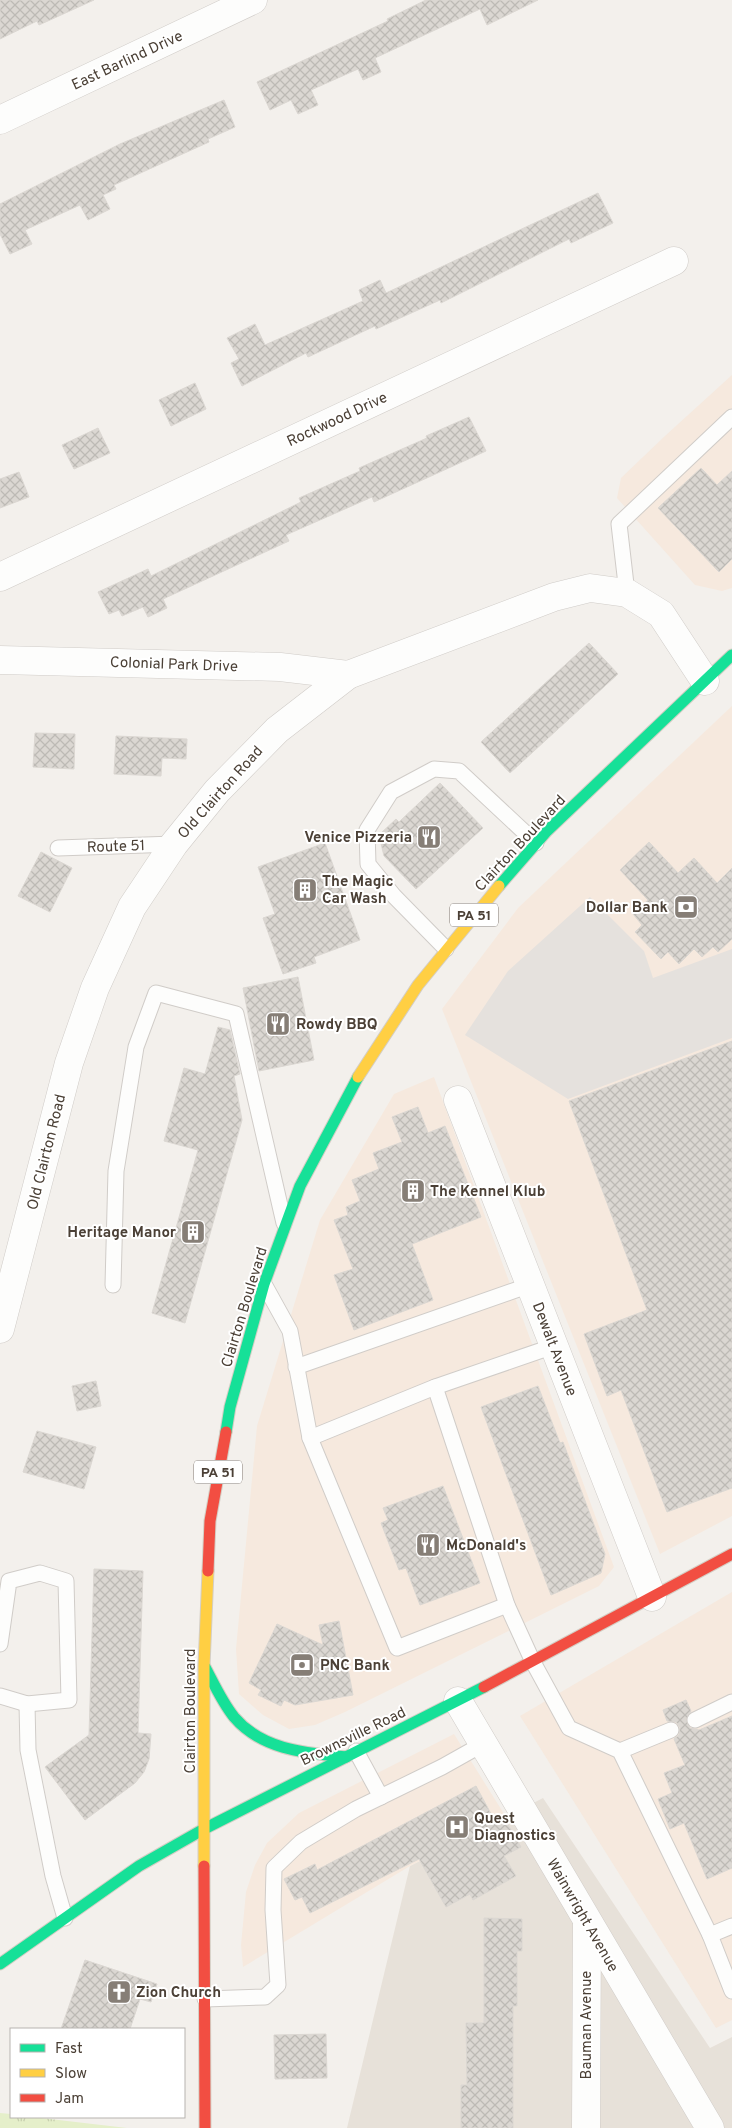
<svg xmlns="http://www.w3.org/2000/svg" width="732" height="2128" font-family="Overpass,sans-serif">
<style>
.residential{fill:#e7e1d9}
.commercial{fill:#f6e9de}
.grass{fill:url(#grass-tufts)}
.parking{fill:#e5e1dd}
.building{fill:url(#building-cross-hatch);stroke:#dbd7d2}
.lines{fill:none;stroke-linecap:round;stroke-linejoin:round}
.lane-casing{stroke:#d0ccc8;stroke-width:17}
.street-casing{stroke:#d0ccc8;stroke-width:29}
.fast-casing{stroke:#d4cec4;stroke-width:13}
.slow-casing{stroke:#d4cec4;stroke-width:13}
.jam-casing{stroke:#d4cec4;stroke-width:13}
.lane{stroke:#fdfdfc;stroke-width:15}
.street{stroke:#fdfdfc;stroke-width:28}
.fast{stroke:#16e098;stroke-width:11}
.slow{stroke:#ffcf43;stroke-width:11}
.jam{stroke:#f24e42;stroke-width:11}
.labels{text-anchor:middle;stroke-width:4;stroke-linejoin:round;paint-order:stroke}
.shield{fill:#fff;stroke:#817972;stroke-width:1}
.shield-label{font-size:14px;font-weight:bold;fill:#4b4036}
.street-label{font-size:15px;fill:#4b4036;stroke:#fff}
.poi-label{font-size:15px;font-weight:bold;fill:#4b4036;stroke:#fff;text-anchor:start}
</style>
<defs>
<pattern id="grass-tufts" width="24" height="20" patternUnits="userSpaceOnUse" patternTransform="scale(1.25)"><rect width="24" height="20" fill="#e5efca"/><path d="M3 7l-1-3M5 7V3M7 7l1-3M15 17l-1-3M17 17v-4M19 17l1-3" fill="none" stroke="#c6ceae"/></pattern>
<pattern id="building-cross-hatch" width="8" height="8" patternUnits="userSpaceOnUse" patternTransform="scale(1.25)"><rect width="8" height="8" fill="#dbd7d2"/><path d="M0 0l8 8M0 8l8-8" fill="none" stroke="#bdbab5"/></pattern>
</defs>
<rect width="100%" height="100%" fill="#f3f0ec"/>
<polygon class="residential" points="543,1798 710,2048 732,2037 732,2128 347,2128 410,1866"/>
<g class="commercial">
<polygon points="732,375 732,588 722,591 695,585 617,498 621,478 665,436"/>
<polygon points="732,706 732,1516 660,1554 442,1009 518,908"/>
<polygon points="434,1077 614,1567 599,1586 345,1712 315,1725 289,1729 263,1715 239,1694 236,1649 257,1426 320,1220 394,1094"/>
<polygon points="732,1592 732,2020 716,2028 520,1716"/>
<polygon points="454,1734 506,1817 410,1866 243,1967 241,1945 246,1892 255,1865 267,1843 299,1813"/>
</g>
<polygon class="grass" points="0,2113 11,2114 11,2117 33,2117 127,2128 0,2128"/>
<polygon class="parking" points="590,897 644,951 653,978 732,949 732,1038 568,1099 465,1035 508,971"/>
<g class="building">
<polygon points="0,0 94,0 39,25 37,21 0,39"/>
<polygon points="426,0 538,0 487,25 480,9 375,58 381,72 363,80 358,69 311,90 318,105 298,114 291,100 270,110 257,82 388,21 387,19"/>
<polygon points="224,100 235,127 208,139 209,142 114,185 116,189 103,195 110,209 88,220 80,205 25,230 32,244 10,254 0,234 0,204 120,144"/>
<polygon points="598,193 613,223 571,243 569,239 441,303 440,300 376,329 375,326 308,357 306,353 242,386 231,363 239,359 227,338 255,324 265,345 363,301 359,290 380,280 386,293"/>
<polygon points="195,383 206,409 171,426 159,400"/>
<polygon points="469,417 486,451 374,502 372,497 286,535 289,541 163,599 167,608 148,617 143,607 122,616 119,610 109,614 98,592 148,569 151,576 301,502 299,498 360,471 359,468 427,438 426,436"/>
<polygon points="98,428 110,453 74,469 62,445"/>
<polygon points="701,468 717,485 732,471 732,559 719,572 658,508"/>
<polygon points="19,472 29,497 0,508 0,479"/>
<polygon points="589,643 618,674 510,773 481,742"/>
<polygon points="35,733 75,734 74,769 33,767"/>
<polygon points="116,736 187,739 186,759 162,758 161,776 114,774"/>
<polygon points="440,783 483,828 416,889 384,856 379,835 396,819 399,822"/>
<polygon points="649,842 678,873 694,858 717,883 732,868 732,939 718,952 713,947 702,957 694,949 679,964 668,952 661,959 635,932 642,925 633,914 648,900 620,870"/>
<polygon points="325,843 360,940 314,957 316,963 283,974 263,918 275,914 258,867"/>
<polygon points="41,852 72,868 50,912 18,896"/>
<polygon points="298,977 314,1060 259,1071 243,988"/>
<polygon points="218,1027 230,1030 240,1074 234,1076 242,1120 185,1323 152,1313 198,1150 164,1141 184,1068 205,1074"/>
<polygon points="732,1041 732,1488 667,1512 621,1390 607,1396 584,1334 647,1310 569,1101"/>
<polygon points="418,1107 428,1133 445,1126 481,1217 412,1244 433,1300 354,1330 334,1275 353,1269 334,1220 348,1215 346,1207 360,1201 352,1180 379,1169 373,1153 402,1142 392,1117"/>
<polygon points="96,1381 101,1406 77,1411 72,1386"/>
<polygon points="538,1386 560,1443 563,1442 605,1554 601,1573 551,1595 481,1407"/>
<polygon points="37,1431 96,1447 84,1489 23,1472"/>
<polygon points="443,1486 480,1583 420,1605 406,1568 399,1570 381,1523 388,1520 383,1508"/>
<polygon points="94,1569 143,1571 138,1733 151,1734 149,1759 144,1772 135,1783 85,1820 45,1767 89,1735"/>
<polygon points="339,1621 353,1695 295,1705 284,1700 281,1706 258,1695 261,1690 249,1683 277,1624 323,1645 319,1625"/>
<polygon points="686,1700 691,1711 686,1720 690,1728 699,1730 732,1716 732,1868 707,1879 684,1823 670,1829 658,1799 672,1793 664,1773 685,1765 674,1739 679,1735 680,1727 676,1722 667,1721 663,1710"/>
<polygon points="476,1786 496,1823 504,1818 521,1847 504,1856 516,1876 473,1900 470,1894 446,1907 419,1859 310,1913 302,1897 295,1900 284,1879 315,1864 317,1870"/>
<polygon points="484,1918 522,1919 522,1951 517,1951 517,2006 513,2006 513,2128 461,2128 461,2085 467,2085 466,2023 484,2023"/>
<polygon points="85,1960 157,1984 151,2002 140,1999 130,2029 61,2029"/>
<polygon points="326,2034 327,2078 275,2079 274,2035"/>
</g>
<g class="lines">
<defs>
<g id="lane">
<polyline points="627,593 619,524 732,417"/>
<polyline points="58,848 174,844"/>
<polyline points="446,949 394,896 368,864 367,830 391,792 434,769 459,771 536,843"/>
<polyline points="264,1284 290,1331 310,1438 397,1648 507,1605"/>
<polyline points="113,1285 116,1171 136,1047 156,993 236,1014 284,1223"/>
<polyline points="296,1367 530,1285"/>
<polyline points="435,1387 507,1605 533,1662 569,1728 620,1751 710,1935"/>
<polyline points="310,1438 435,1387 554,1346"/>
<polyline points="0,1644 9,1581 40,1573 66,1581 69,1700 27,1704 0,1696"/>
<polyline points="27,1704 28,1750 53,1876 65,1918"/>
<polyline points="695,1720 732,1702"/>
<polyline points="356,1751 381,1797"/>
<polyline points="620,1751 671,1730"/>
<polyline points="732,1926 710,1935 732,1991"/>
<polyline points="205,1999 265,1997 278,1985 273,1910 274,1868 301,1842 356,1809 442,1767 483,1744"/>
</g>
<g id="street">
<polyline points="0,120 253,0"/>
<polyline points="0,577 674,261"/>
<polyline points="0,660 280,667 348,675"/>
<polyline points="458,1100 652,1597"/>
<polyline points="0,1329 69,1063 95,988 132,907 174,844 217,791 277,730 348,675 554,597 590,588 627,593 661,614 705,681"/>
<polyline points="458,1701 710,2128"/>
<polyline points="586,2128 587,1924"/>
</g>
<g id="fast">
<polyline points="499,886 547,831 732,655"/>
<polyline points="226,1432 230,1407 264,1284 300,1186 358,1077"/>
<path d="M205,1667c9,17 17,35 29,50 28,33 71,36 112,40"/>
<polyline points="0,1964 139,1866 204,1829 484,1687"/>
</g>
<g id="slow">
<polyline points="358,1077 418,985 499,886"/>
<polyline points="204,1866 204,1666 208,1571"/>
</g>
<g id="jam">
<polyline points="208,1571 210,1521 226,1432"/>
<polyline points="484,1687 732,1554"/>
<polyline points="204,1866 205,2128"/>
</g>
</defs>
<use href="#lane" class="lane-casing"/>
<use href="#street" class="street-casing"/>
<use href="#fast" class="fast-casing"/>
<use href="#slow" class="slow-casing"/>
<use href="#jam" class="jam-casing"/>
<use href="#lane" class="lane"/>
<use href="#street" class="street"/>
<use href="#fast" class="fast"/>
<use href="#slow" class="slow"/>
<use href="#jam" class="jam"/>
</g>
<defs>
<symbol id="restaurant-square" viewBox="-11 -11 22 22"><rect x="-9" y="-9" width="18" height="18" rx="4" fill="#867e76" stroke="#fff"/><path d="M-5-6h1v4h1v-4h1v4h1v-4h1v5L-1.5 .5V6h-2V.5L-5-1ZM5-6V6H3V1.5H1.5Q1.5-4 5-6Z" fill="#fff"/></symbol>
<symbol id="building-square" viewBox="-11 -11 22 22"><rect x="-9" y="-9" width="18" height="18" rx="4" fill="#867e76" stroke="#fff"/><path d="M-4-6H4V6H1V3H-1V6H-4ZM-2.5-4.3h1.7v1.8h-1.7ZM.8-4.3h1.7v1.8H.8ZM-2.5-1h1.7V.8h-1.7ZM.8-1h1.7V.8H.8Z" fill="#fff"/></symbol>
<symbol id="bank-square" viewBox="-11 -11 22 22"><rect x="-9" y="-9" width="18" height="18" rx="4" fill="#867e76" stroke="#fff"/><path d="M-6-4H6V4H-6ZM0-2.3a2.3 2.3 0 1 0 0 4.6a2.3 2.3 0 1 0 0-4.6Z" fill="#fff"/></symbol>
<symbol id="hospital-square" viewBox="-11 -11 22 22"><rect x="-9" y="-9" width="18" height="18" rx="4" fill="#867e76" stroke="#fff"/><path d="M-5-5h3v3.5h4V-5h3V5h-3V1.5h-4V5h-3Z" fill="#fff"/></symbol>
<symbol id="church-square" viewBox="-11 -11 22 22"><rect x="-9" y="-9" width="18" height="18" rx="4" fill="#867e76" stroke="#fff"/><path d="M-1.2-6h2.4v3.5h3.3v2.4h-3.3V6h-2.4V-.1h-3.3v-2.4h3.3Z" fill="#fff"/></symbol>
</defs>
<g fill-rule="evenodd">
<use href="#restaurant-square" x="415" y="823" width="28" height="28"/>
<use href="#building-square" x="291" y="876" width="28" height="28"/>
<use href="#bank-square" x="672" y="893" width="28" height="28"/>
<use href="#restaurant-square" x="264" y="1010" width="28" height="28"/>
<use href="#building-square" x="399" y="1177" width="28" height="28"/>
<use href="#building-square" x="179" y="1218" width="28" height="28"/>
<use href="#restaurant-square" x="414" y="1531" width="28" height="28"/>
<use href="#bank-square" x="288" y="1651" width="28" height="28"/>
<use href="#hospital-square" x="443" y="1813" width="28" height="28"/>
<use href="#church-square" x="105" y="1978" width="28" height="28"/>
</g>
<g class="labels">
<g class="shield">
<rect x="450" y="903.5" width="48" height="23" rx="4"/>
<rect x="194" y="1460.5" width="48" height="23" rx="4"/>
</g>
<g class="shield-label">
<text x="474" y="920">PA 51</text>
<text x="218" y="1477">PA 51</text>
</g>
<g class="street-label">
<text transform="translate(127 60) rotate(-25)" y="5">East Barlind Drive</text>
<text transform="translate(337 419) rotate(-25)" y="5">Rockwood Drive</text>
<text transform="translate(174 664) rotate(2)" y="5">Colonial Park Drive</text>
<text transform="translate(220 792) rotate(-48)" y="5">Old Clairton Road</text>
<text transform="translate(520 843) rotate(-47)" y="5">Clairton Boulevard</text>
<text transform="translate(116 846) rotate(-2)" y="5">Route 51</text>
<text transform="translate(46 1152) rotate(-76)" y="5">Old Clairton Road</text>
<text transform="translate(244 1307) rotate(-73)" y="5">Clairton Boulevard</text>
<text transform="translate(555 1349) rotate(69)" y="5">Dewalt Avenue</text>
<text transform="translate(190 1711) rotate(-90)" y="5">Clairton Boulevard</text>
<text transform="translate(353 1736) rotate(-26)" y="5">Brownsville Road</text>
<text transform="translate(583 1915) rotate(60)" y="5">Wainwright Avenue</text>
<text transform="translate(586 2025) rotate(-90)" y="5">Bauman Avenue</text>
</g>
<g class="poi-label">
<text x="412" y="842" text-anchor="end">Venice Pizzeria</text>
<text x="322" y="886">The Magic<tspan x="322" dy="17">Car Wash</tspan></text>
<text x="668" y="912" text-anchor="end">Dollar Bank</text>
<text x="296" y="1029">Rowdy BBQ</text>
<text x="430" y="1196">The Kennel Klub</text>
<text x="176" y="1237" text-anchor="end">Heritage Manor</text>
<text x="446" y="1550">McDonald's</text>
<text x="320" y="1670">PNC Bank</text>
<text x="474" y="1823">Quest<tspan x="474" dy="17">Diagnostics</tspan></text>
<text x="136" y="1997">Zion Church</text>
</g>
</g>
<rect x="10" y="2028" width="175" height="90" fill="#ffffff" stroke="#b7b3af"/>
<rect x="20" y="2044" width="25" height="8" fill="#16e098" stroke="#b7b3af"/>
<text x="55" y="2053" font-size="15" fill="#4b4036">Fast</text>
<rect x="20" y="2069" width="25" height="8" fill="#ffcf43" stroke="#b7b3af"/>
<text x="55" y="2078" font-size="15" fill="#4b4036">Slow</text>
<rect x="20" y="2094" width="25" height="8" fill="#f24e42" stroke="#b7b3af"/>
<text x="55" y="2103" font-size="15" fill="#4b4036">Jam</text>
</svg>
